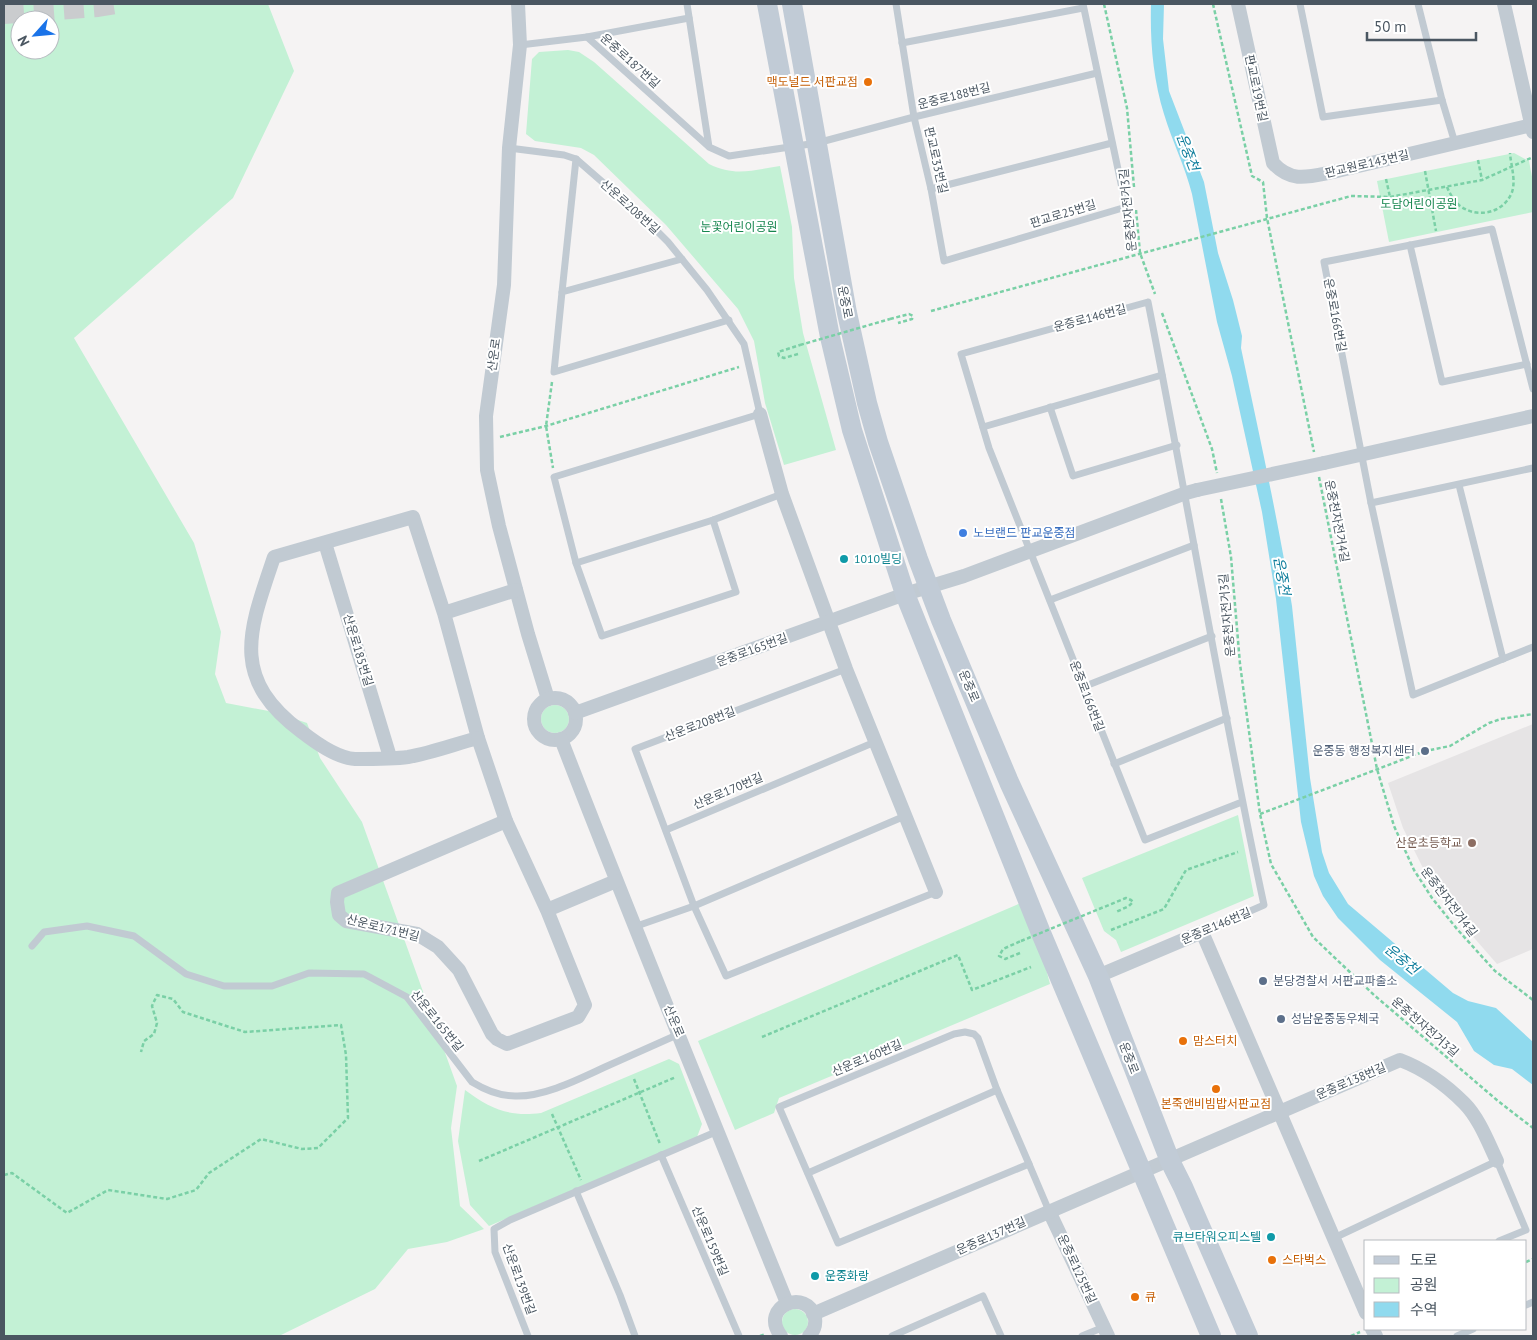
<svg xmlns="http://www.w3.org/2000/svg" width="1537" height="1340" font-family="'PT Sans','Noto Sans KR',sans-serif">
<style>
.education{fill:#e6e4e5}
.green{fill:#c3f1d5;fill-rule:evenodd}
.water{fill:#90daee}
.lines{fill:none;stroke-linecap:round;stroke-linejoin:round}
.secondary-tunnel{stroke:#caccce;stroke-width:20;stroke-dasharray:20 10;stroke-linecap:butt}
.path{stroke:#7ad0a6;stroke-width:2.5;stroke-dasharray:4 2.5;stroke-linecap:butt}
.lane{stroke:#c1cad2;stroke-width:7}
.street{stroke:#c1cad2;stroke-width:14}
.secondary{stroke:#c1cbd6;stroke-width:20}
.path-bridge{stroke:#7ad0a6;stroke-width:2.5;stroke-dasharray:4 2.5;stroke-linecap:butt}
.street-bridge{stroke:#c1cad2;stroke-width:14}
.food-dot{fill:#e8710a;stroke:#fff;stroke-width:2}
.shop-dot{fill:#3f7fe0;stroke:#fff;stroke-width:2}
.culture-dot{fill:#0f9aa8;stroke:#fff;stroke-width:2}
.service-dot{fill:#5c6f8a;stroke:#fff;stroke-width:2}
.education-dot{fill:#8d6e63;stroke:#fff;stroke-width:2}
.labels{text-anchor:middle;stroke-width:4;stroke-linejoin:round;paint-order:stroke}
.street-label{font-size:12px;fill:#4a5661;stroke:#fff}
.food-label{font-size:12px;fill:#c56008;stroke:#fff;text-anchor:start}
.park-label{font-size:12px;fill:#17864f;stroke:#fff}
.shop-label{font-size:12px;fill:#366cbe;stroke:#fff;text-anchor:start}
.culture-label{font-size:12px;fill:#0d838f;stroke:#fff;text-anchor:start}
.service-label{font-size:12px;fill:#4e5e75;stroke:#fff;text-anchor:start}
.education-label{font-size:12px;fill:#785e54;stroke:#fff;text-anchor:end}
.water-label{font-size:14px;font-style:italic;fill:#0c7c9b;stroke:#fff}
</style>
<rect width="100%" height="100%" fill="#f5f3f3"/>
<polygon class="education" points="1533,724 1533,949 1497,964 1462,924 1429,880 1403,828 1388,783"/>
<g class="green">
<path d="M4,4h264l26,67 -61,127 -159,140 120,205 27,89 -6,42 11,29 48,9 33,11 13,35 42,64 95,264 -6,42 9,78 24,23 -37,13 -39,7 -33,40 -96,47h-275zM20,20h30v30h-30z"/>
<path d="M568,50l11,2 15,10 115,102c26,13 44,6 71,2l12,61 2,51 9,55 33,117 -52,15 -19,-62 -11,-62 -16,-32 -72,-84 -72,-70 -13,-7 -46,-7 -9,-7 6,-75 7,-7z"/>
<polygon points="1514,153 1529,161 1533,182 1533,212 1389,242 1377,181"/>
<circle cx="555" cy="719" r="14"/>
<polygon points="1238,815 1254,896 1121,952 1116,940 1104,931 1082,878"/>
<polygon points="1023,902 1039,942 1050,984 779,1098 774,1113 735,1130 698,1041"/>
<path d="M669,1059l10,5 23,60 -5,13 -208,89 -19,-21 -12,-64 7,-51c26,19 43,27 76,23z"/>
<circle cx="795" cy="1322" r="13"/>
</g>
<path class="water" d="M1151,4h13l-1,35 6,52 35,91 14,71 15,47 9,36 -1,12c18,86 37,171 51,258l18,172 12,74 7,21 19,31 105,89 15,8 28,7 37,34v43l-21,-16 -18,-4 -20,-14 -17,-29 -77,-62 -42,-42 -15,-22 -9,-20 -13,-54 -25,-223 -14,-87 -30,-136 -15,-54 -25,-128c-7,-28 -20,-53 -28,-80 -11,-36 -14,-72 -13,-110z"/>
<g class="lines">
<polyline class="secondary-tunnel" points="4,14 98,7 116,4"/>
<g class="path">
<polyline points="1104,4 1127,108 1134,187"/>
<polyline points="1213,4 1252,176 1263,182 1267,218 1314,452"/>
<polyline points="1478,160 1482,180"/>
<polyline points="1425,171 1436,231"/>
<polyline points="1386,179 1390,197"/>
<path d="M1447,187c3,7 7,14 13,19 18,13 44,7 52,-14 4,-12 -1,-26 -2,-39"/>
<polyline points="1136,210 1140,253 1155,294"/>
<polyline points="931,311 1351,196 1390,197 1482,180 1533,157"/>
<polyline points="1162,313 1212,449 1217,473"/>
<polyline points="890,319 909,314 913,316 912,319 898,323"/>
<polyline points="798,354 784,358 779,356 778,352 800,345"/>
<polyline points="552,382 546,426 553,468"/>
<polyline points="500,437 546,426 739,367"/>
<polyline points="1319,477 1377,769 1394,826 1414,870 1432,898 1457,929 1495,971 1533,1000"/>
<polyline points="1221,499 1231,557 1240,664 1260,814 1271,864 1313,937 1374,995 1498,1101 1533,1128"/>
<polyline points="1260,814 1425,751 1450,746 1489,723 1501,719 1533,714"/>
<polyline points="1099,909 1126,898 1131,900 1133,902 1129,906 1116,912"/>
<polyline points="1111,930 1164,909 1186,870 1238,852"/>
<polyline points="1020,953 1005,959 999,956 1003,949 1021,941"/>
<polyline points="762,1037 958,955 972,990 1031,967"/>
<polyline points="634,1079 660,1144"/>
<polyline points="552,1114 581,1180"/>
<polyline points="479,1161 676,1077"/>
<polyline points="4,1175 12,1173 67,1213 108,1190 167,1199 196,1190 209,1173 261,1139 302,1149 318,1148 348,1118 346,1055 341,1025 245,1032 183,1012 173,999 157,995 152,1006 157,1023 154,1034 144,1041 141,1052"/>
<polyline points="1526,1262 1533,1259"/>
<polyline points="760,1336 766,1334"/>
<polyline points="1351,1336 1360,1332"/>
</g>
<g class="lane">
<polyline points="687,4 709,147 729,156 817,143 914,117 1097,73"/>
<polyline points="896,4 914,117 931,189 944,261 1126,207 1083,4"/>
<polyline points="1300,4 1323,117 1442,100"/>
<polyline points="1418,4 1442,100 1455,143"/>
<polyline points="587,37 689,18"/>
<polyline points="902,43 1083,8"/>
<polyline points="520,45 587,37 708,146"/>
<polyline points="509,148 564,155 576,159 646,220 668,242 707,290 744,344 760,414 554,477 576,563 602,636 736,592 713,520"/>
<polyline points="931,189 1112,143"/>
<polyline points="1410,245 1442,382 1527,364"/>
<polyline points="682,259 562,292 554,372 729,320"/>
<polyline points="562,292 576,159"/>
<polyline points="1533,389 1492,229 1324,262 1371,503 1413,695 1533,647"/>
<polyline points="1050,407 1073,476 1177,445"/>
<polyline points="983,427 1162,375"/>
<polyline points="1459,485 1503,659"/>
<polyline points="1371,503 1533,468"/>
<polyline points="576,563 713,520 782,494"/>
<polyline points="1050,600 1194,545"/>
<polyline points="846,669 635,749 694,906 905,816"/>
<polyline points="1083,687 1212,636"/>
<polyline points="1114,764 1227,718"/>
<polyline points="666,830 875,742"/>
<polyline points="634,927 694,906 726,976 936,892"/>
<path d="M1202,932l62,-27c-43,-200 -76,-402 -116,-603l-187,52 28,94 156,392 97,-38"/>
<path d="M32,946l12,-14 43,-6 47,10 52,38 38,12h48l37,-13 55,1 43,23 65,85c13,8 28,14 43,14 29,1 64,-17 90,-29 25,-11 49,-22 74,-33"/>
<polygon points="965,1032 974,1034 978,1038 997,1090 1029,1164 838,1243 779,1107 954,1034"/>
<polyline points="661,1155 739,1336"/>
<polyline points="1029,1164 1049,1211"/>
<polyline points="808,1173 997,1090"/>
<polyline points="576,1191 620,1295 635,1336"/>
<polyline points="1334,1238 1497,1161 1526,1230 1499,1241"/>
<polyline points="1526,1305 1533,1302"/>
<polyline points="528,1336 495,1252 494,1229 510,1220 718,1131"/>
<polyline points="892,1336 983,1296 1001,1336"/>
<polyline points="1082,1336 1104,1327"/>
<polyline points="1457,1336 1473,1329"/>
</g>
<g class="street">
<polyline points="518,4 520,45 509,148 504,285 486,416 487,470 499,526 528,634 548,699"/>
<path d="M1238,4l35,159c18,20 35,14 60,9l199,-47"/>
<polyline points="1504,4 1533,132"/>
<polyline points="760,414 782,494 846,669 936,892"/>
<polyline points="1324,463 1533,416"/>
<polyline points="325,543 390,757"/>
<path d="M444,613l34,125c-23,6 -46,15 -70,19 -14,2 -38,2 -53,2 -18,-1 -39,-16 -53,-27 -73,-54 -53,-101 -28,-175l139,-40 31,96 72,-23"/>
<circle cx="555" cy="719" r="21"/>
<polyline points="575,713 905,594 964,576 1186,493 1197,490"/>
<polyline points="478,738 506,821"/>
<path d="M561,739c73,189 150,376 226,564"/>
<polyline points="547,910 506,821 338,893 337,902 339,915 346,921 417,934 438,947 459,970 492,1034 497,1039 507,1044 578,1017 585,1005 547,910 616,881"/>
<polyline points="1098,976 1202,932 1366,1313"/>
<polyline points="1049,1211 1108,1336"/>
<path d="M813,1314l587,-254c24,9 46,25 64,43 15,15 24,39 33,58"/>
<polyline points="1372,1329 1376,1336"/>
<path d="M781,1336c-23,-30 27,-49 34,-18 1,7 -1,13 -6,18"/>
</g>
<g class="secondary">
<polyline points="767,4 830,337 852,430 905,594 1041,933 1211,1336"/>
<polyline points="792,4 847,313 867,403 878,442 918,559 941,620 1009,782 1098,976 1170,1161 1183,1187 1248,1336"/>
</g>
<g class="path-bridge">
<polyline points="800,345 890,319"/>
<polyline points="1021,941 1099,909"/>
</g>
<polyline class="street-bridge" points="1197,490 1324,463"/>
</g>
<g class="food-dot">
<circle cx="868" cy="82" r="5"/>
<circle cx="1183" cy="1041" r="5"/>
<circle cx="1216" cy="1089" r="5"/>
<circle cx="1272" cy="1260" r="5"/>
<circle cx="1135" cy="1297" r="5"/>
</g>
<circle class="shop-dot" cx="963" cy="533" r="5"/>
<g class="culture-dot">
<circle cx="844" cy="559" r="5"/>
<circle cx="1271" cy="1237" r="5"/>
<circle cx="815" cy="1276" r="5"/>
</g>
<g class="service-dot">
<circle cx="1425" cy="751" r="5"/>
<circle cx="1263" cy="981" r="5"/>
<circle cx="1281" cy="1019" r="5"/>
</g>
<circle class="education-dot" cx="1472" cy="843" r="5"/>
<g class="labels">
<g class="street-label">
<text transform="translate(630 61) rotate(42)" y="4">운중로187번길</text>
<text transform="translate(1256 88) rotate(78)" y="4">판교로19번길</text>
<text transform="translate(954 96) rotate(-14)" y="4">운중로188번길</text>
<text transform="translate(936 160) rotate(77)" y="4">판교로33번길</text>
<text transform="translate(1367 164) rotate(-13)" y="4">판교원로143번길</text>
<text transform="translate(630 207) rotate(42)" y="4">산운로208번길</text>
<text transform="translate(1128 210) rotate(-96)" y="4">운중천자전거3길</text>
<text transform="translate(1063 214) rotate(-17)" y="4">판교로25번길</text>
<text transform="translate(845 302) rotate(79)" y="4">운중로</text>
<text transform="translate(1335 315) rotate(79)" y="4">운중로166번길</text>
<text transform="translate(1090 318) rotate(-15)" y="4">운중로146번길</text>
<text transform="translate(494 355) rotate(-82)" y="4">산운로</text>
<text transform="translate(1337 521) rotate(79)" y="4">운중천자전거4길</text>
<text transform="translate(1227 615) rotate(-95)" y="4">운중천자전거3길</text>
<text transform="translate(358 650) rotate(73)" y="4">산운로185번길</text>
<text transform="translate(752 650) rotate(-20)" y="4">운중로165번길</text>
<text transform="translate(969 686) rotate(67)" y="4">운중로</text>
<text transform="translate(1087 696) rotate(69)" y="4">운중로166번길</text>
<text transform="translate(700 724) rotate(-21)" y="4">산운로208번길</text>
<text transform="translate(728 791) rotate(-23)" y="4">산운로170번길</text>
<text transform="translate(1449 902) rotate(53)" y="4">운중천자전거4길</text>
<text transform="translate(1216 926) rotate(-23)" y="4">운중로146번길</text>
<text transform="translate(383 928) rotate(14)" y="4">산운로171번길</text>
<text transform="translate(437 1021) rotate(51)" y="4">산운로165번길</text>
<text transform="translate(674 1021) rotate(67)" y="4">산운로</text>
<text transform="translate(1425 1027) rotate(41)" y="4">운중천자전거3길</text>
<text transform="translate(867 1058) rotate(-23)" y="4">산운로160번길</text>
<text transform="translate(1129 1058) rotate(69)" y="4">운중로</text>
<text transform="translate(1351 1081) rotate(-23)" y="4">운중로138번길</text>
<text transform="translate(991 1236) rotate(-24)" y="4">운중로137번길</text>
<text transform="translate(710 1241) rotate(67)" y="4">산운로159번길</text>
<text transform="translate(1077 1269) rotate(65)" y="4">운중로125번길</text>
<text transform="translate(519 1279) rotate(70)" y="4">산운로139번길</text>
</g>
<g class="food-label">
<text x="858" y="86" text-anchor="end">맥도널드 서판교점</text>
<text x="1193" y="1045">맘스터치</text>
<text x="1216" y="1108" text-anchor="middle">본죽앤비빔밥서판교점</text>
<text x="1282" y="1264">스타벅스</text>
<text x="1145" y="1301">큐</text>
</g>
<g class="park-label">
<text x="1419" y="208">도담어린이공원</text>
<text x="739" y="231">눈꽃어린이공원</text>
</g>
<g class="shop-label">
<text x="973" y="537">노브랜드 판교운중점</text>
</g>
<g class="culture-label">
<text x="854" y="563">1010빌딩</text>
<text x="1261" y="1241" text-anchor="end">큐브타워오피스텔</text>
<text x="825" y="1280">운중화랑</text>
</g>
<g class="service-label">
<text x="1415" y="755" text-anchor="end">운중동 행정복지센터</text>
<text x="1273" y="985">분당경찰서 서판교파출소</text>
<text x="1291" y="1023">성남운중동우체국</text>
</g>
<g class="education-label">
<text x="1462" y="847">산운초등학교</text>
</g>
<g class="water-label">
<text transform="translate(1188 152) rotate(69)" y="5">운중천</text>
<text transform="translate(1282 576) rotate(80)" y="5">운중천</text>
<text transform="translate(1402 959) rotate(39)" y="5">운중천</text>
</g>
</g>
<rect width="1537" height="1340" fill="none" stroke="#4a5661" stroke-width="10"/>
<rect x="1364" y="1240" width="162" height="90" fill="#ffffff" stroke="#b7bbc0"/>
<rect x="1374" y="1256" width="25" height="8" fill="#c1cbd6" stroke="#b7bbc0"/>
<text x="1410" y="1265" font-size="15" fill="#4a5661">도로</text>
<rect x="1374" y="1278" width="25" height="15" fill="#c3f1d5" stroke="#b7bbc0"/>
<text x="1410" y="1290" font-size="15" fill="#4a5661">공원</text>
<rect x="1374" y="1302" width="25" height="15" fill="#90daee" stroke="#b7bbc0"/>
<text x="1410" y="1315" font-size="15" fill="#4a5661">수역</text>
<g transform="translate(35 35) rotate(243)"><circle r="24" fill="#ffffff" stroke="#b7bbc0"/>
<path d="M0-4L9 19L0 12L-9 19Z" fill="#1a73e8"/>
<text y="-8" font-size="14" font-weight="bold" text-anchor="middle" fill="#4a5661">N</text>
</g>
<path d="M1367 32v8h109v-8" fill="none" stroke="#4a5661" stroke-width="2.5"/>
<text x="1374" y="32" font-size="15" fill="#4a5661" stroke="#ffffff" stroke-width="4" paint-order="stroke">50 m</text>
</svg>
